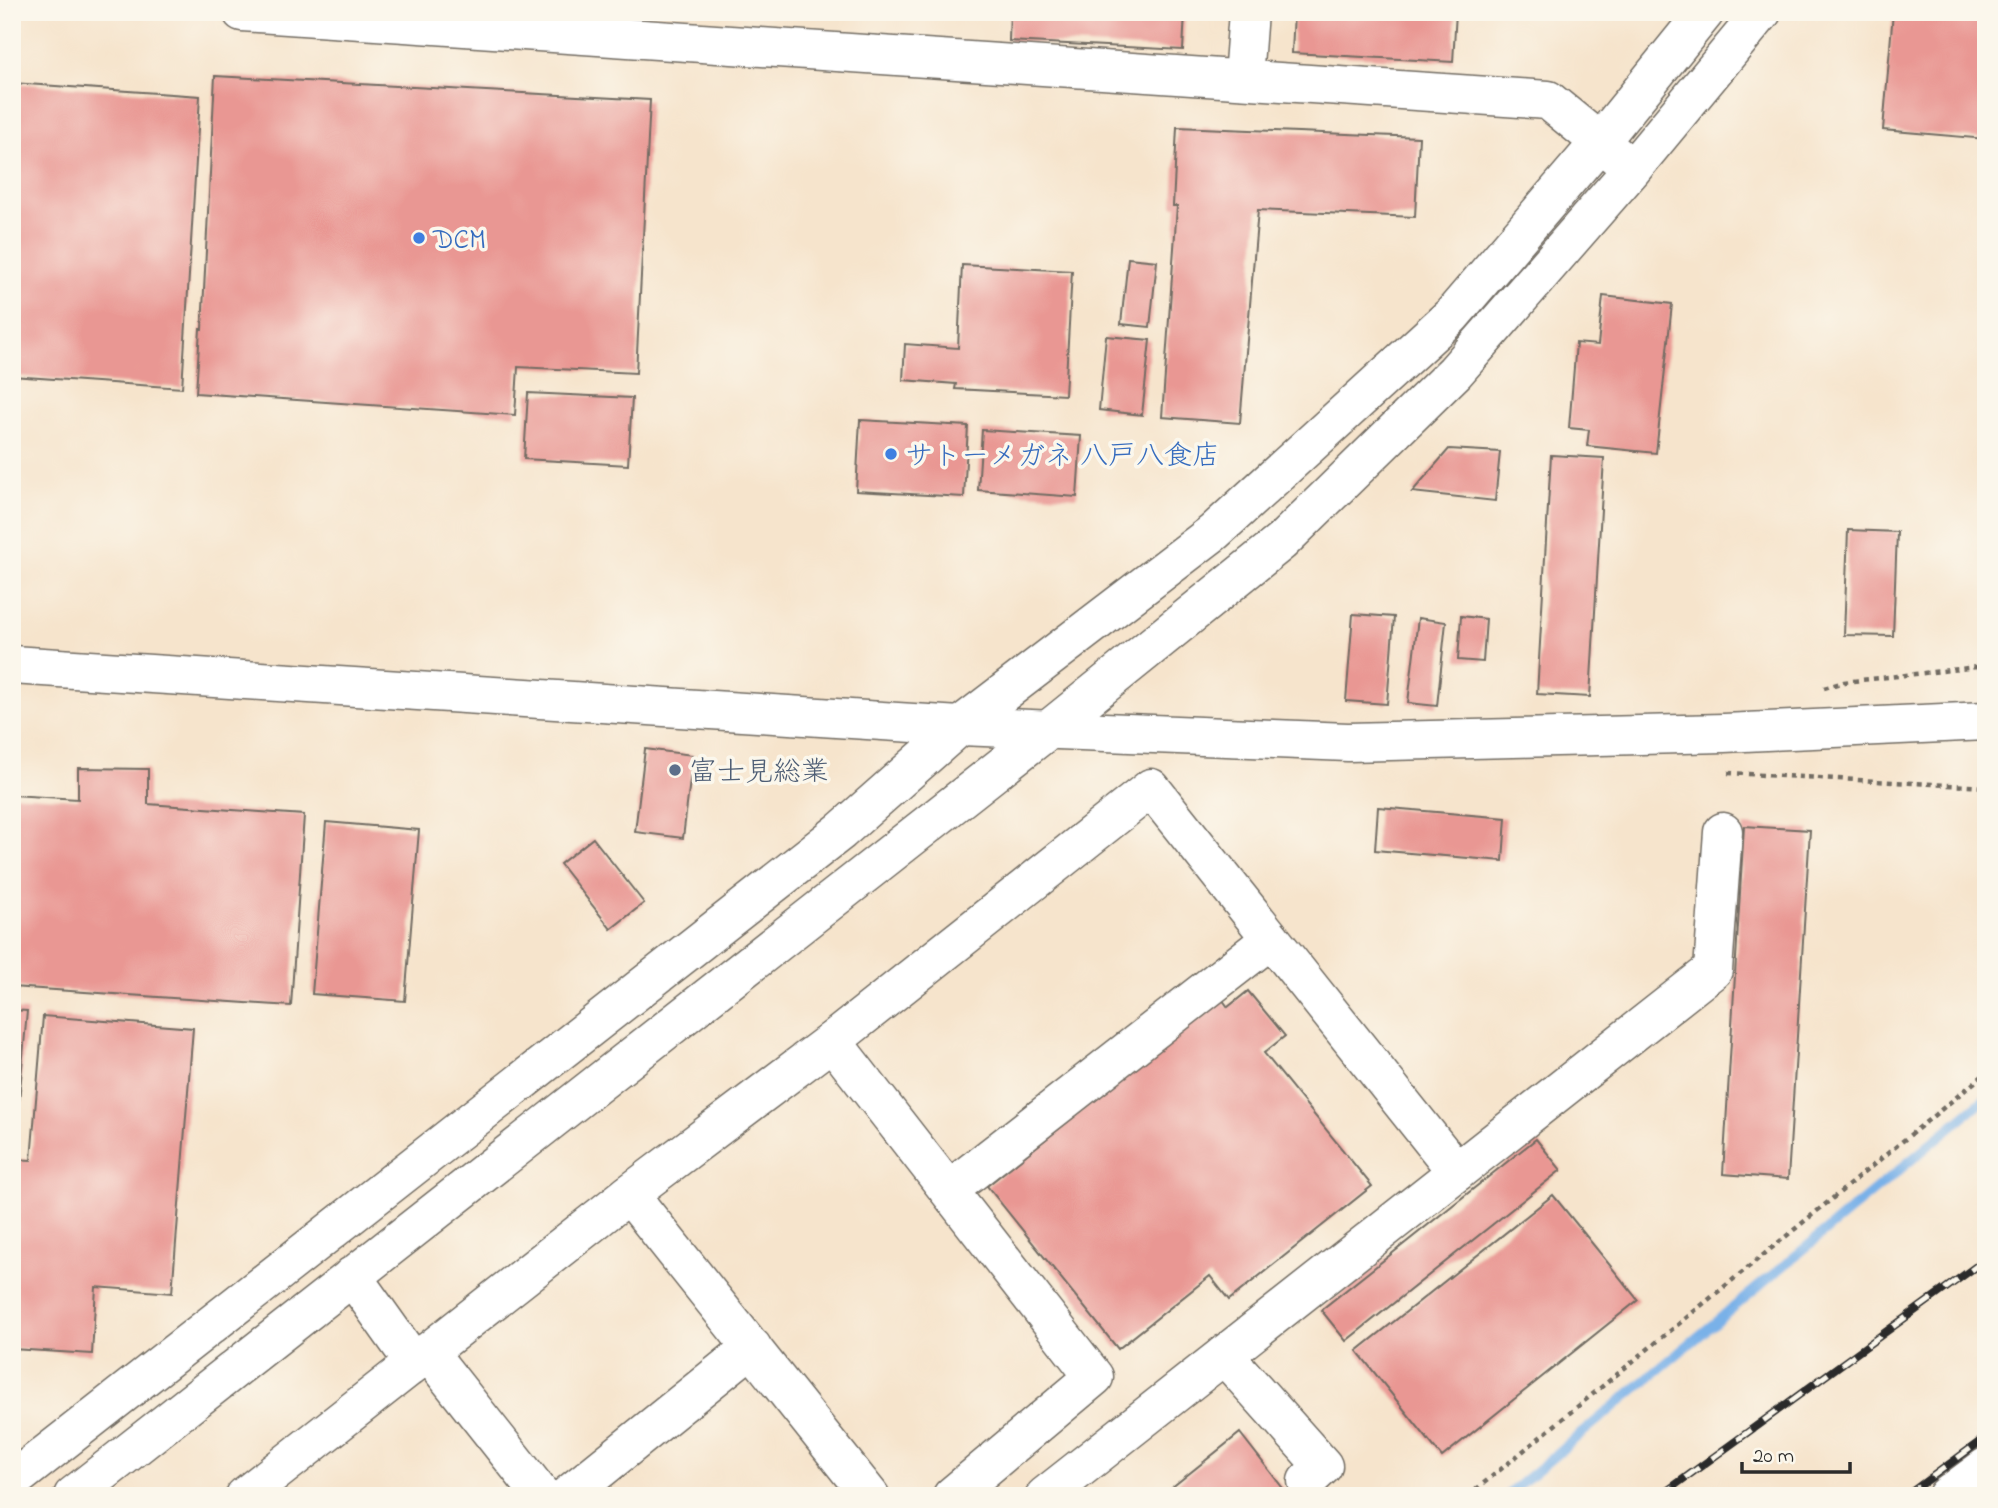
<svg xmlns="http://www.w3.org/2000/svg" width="1998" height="1508" font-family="'Indie Flower','Klee One',sans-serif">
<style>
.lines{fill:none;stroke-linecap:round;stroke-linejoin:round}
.stream{stroke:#79b1e8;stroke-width:10}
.building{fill:#e99793}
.minor-casing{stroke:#726c63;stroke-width:41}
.path{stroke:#726c63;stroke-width:4.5;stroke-dasharray:5 5;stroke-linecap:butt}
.minor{stroke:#fff;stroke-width:38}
.rail-casing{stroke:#2b2b2b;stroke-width:8}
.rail{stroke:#fbf7ec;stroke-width:5;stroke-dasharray:16;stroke-linecap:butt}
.shop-dot{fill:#3f7fe0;stroke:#fbf7ec;stroke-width:2.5}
.service-dot{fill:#5c6f8a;stroke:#fbf7ec;stroke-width:2.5}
.labels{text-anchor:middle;stroke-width:7;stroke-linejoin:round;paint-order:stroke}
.shop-label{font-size:28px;fill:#366cbe;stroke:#fbf7ec;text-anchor:start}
.service-label{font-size:28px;fill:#4e5e75;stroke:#fbf7ec;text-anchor:start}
</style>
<rect width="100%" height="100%" fill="#fbf7ec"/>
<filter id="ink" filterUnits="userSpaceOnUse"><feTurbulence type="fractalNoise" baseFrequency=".0143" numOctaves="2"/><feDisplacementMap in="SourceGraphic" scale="14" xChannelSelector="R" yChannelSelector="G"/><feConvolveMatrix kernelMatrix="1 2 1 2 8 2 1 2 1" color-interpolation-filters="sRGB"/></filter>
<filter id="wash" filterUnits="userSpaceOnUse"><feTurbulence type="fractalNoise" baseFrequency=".00686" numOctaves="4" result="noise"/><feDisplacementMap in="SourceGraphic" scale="28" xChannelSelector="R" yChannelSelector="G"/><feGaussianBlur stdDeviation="1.57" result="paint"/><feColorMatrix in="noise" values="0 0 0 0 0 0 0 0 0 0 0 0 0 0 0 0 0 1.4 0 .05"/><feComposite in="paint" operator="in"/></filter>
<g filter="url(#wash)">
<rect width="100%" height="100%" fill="#f6e4cc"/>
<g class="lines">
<polyline class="stream" points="1506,1496 1986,1098"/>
</g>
<g id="blocks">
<g class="building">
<polygon points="1010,12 1185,12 1183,50 1009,41"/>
<polygon points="1294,12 1456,12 1453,62 1292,53"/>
<polygon points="1893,12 1986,12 1986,139 1883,130"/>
<polygon points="215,76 650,100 636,373 518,367 515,415 196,393 200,329 202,329"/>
<polygon points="12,83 200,96 182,388 12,376"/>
<polygon points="1177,127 1419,137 1415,217 1258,210 1240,423 1162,417 1177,206 1173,206"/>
<polygon points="1128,258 1157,261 1150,327 1121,324"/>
<polygon points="962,265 1072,271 1065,395 955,389 956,384 903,380 905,344 958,348"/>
<polygon points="1603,296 1672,304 1656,453 1587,446 1589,430 1569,428 1576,343 1598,345"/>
<polygon points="1106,336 1150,340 1142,415 1099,410"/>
<polygon points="528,393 632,398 628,465 524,459"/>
<polygon points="860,420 968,426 964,497 856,491"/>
<polygon points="982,430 1081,436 1077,497 978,490"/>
<polygon points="1449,449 1500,452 1495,501 1412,492"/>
<polygon points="1551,455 1604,458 1590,697 1537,694"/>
<polygon points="1848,530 1897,532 1893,636 1844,635"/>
<polygon points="1353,614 1394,617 1387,704 1346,701"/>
<polygon points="1461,616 1486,619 1483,662 1458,660"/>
<polygon points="1418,618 1446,622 1437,706 1408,703"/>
<polygon points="645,749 693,755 683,838 635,832"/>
<polygon points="78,768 148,769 148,804 304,815 291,1006 12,987 12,795 78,799"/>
<polygon points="1378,807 1506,818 1503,861 1375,850"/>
<polygon points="326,822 419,830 405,1001 312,994"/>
<polygon points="1744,826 1810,830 1788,1179 1723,1174"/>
<polygon points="593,838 644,903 611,929 560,864"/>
<polygon points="1248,991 1285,1036 1264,1053 1372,1186 1229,1300 1210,1276 1118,1349 987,1186 1222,999 1228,1007"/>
<polygon points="12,1010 27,1011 14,1159 31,1160 43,1016 193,1028 172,1293 96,1287 92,1354 12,1349"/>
<polygon points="1536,1139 1561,1170 1346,1341 1321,1310"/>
<polygon points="1553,1195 1638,1300 1442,1457 1357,1351"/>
<polygon points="1240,1433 1289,1496 1161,1496"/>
</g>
</g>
</g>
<g filter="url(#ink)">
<use href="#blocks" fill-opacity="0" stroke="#726c63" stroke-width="2"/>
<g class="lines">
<defs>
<g id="minor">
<polyline points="242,12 1548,100 1619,158"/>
<polyline points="1243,78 1248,12"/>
<polyline points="12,665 960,726 1348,742 1724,733 1986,721"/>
<polyline points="832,1041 1151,788 1457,1172"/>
<polyline points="949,1190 1271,939"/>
<polyline points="629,1194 832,1041 1094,1377 952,1496"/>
<polyline points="352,1276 414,1363"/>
<polyline points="428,1352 542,1496"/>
<polyline points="1224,1355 1323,1466 1307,1481"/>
<polyline points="12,1481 841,831 960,726 1214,532 1451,316 1599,143 1705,12"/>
<polyline points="73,1496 1048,730 1281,542 1455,372 1633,168 1762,12"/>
<polyline points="245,1496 629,1194 870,1496"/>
<polyline points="567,1496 752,1347"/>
<polyline points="1045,1496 1713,970 1723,832"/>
<polyline points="1947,1496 1986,1467"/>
</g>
</defs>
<use href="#minor" class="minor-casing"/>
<g class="path">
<polyline points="1824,688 1844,682 1986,666"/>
<polyline points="1728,773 1986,787"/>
<polyline points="1468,1496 1986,1073"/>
</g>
<use href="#minor" class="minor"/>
<defs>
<g id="rail">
<polyline points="1660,1496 1986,1259"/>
<polyline points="1906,1496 1986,1437"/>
</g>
</defs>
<use href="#rail" class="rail-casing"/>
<use href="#rail" class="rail"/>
</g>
</g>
<g class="shop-dot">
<circle cx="419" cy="238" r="7"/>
<circle cx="891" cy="454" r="7"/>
</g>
<circle class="service-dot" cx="675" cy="770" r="7"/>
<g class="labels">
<g class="shop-label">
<text x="433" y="248">DCM</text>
<text x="905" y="464">サトーメガネ 八戸八食店</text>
</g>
<g class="service-label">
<text x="689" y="780">富士見総業</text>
</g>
</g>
<rect width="1998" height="1508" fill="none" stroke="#fbf7ec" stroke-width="42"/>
<path d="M1742 1462v10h108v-10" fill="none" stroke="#2b2b2b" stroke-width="3.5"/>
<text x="1753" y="1462" font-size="21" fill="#2b2b2b" stroke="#fbf7ec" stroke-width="5" paint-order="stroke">20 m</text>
</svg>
